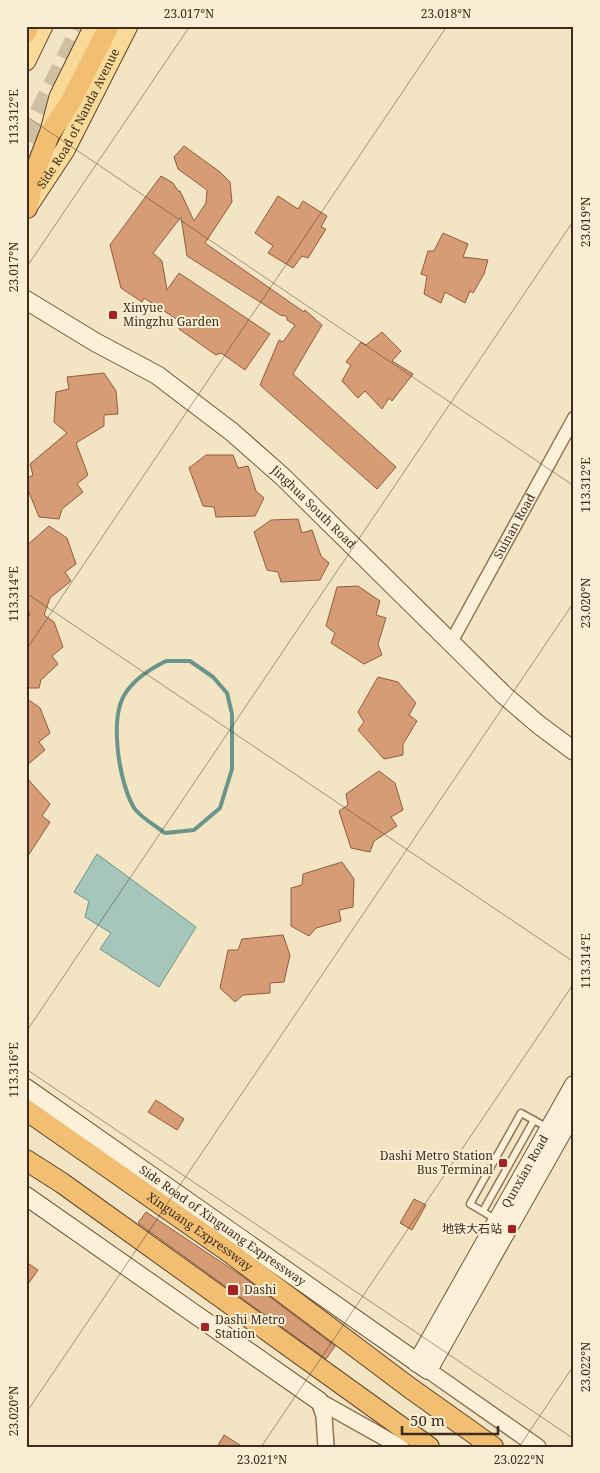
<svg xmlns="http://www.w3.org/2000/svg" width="600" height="1473" font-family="'Noto Serif','Noto Sans SC',serif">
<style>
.water{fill:#a6c6bc;stroke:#6b958a}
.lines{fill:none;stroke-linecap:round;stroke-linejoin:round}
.stream{stroke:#6b958a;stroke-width:4}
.building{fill:#d59c76;stroke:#925c3b}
.trunk-tunnel{stroke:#cfbfa3;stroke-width:20;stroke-dasharray:20 10;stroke-linecap:butt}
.service-casing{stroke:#907558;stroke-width:9}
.minor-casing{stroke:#907558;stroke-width:15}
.tertiary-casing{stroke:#907558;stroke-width:18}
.secondary-casing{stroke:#72563b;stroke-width:20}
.primary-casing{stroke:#5e432c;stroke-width:21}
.trunk-casing{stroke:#5e432c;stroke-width:22}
.service{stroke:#fcf1d8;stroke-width:6}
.minor{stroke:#fcf1d8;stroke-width:12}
.tertiary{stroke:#fcf1d8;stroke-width:15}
.secondary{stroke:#fcf1d8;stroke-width:18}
.primary{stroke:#fada98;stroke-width:19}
.trunk{stroke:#f2be72;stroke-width:20}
.ticks{fill:none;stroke:#3e2d1d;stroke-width:1;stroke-opacity:0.45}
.poi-dot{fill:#a62123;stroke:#f9eed4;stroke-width:2}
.labels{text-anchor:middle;stroke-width:4;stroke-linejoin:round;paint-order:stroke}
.street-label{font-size:12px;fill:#3e2d1d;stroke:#f9eed4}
.poi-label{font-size:12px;fill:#3e2d1d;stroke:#f9eed4;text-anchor:start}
.neatline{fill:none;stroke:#3e2d1d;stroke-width:2}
.ticks-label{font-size:12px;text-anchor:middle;fill:#3e2d1d}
</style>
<rect width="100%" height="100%" fill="#f3e4c4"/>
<polygon class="water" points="97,854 196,927 159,987 100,949 111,933 85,917 89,901 74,892"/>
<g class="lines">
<path class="stream" d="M166,661h24l23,16 14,16 5,21v55l-12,39 -26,22 -29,3c-8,-6 -28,-18 -32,-27 -14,-25 -25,-91 -6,-115 9,-13 25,-23 39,-30z"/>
</g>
<g class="building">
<polygon points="184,146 220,172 230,182 232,202 205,243 304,312 305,310 322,325 293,374 396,467 377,489 260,385 279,340 283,342 295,325 287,320 287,317 283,315 282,316 187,256 181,217 153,253 162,261 167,290 179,273 270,334 245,370 221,353 216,355 179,329 181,322 144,298 142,302 121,288 110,245 161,176 173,183 178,191 180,191 194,221 206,203 207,190 178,169 174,157"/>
<polygon points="278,196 298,209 303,201 327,216 321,227 326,229 308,258 302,256 293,268 268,253 273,246 255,233"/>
<polygon points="443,233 468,244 463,257 488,260 484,274 473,293 470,291 465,303 445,292 441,303 424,294 427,276 421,274 428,251 434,251"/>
<polygon points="382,332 401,351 392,361 413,374 392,401 389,398 382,409 365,391 358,398 342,381 351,365 346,362 361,342 366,345"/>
<polygon points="104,373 116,391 118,414 104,415 104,426 76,443 88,475 77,484 83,492 62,509 59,519 39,517 26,485 26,479 33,475 30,464 67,433 54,422 56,392 69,389 67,377"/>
<polygon points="206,455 233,455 238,468 248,466 256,491 264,498 255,516 216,517 214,507 203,506 189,468"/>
<polygon points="298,519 302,533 312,530 321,556 329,563 320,580 281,582 278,572 267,570 254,532 271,520"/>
<polygon points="49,526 67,538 76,564 65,572 71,581 50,598 44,615 54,622 63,647 52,656 58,664 41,680 39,688 26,688 26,618 30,615 26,605 26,546"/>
<polygon points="358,586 380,601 376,615 386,618 378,644 382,655 364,664 331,643 335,633 326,626 337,587"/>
<polygon points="378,677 398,682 416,703 409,715 417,721 403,744 403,755 384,759 358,730 364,722 358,712"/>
<polygon points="26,698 40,708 50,733 39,742 45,750 26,766"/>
<polygon points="379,771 395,783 403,810 391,817 397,826 374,841 370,852 351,848 339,811 348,805 346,794"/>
<polygon points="26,777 50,804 42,816 50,822 26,859"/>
<polygon points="342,862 354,879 353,907 339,910 341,921 316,928 309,936 291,926 291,888 302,885 303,874"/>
<polygon points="283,935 290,955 284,982 270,983 270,993 243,995 235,1002 220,988 228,950 238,950 242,939"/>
<polygon points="156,1100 184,1119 177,1130 148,1112"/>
<polygon points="414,1199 426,1205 412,1230 400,1223"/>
<polygon points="146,1212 242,1276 335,1346 326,1359 138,1223"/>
<polygon points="26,1262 38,1270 26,1287"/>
<polygon points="224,1435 243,1447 217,1447"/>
</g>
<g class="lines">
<polyline class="trunk-tunnel" points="26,140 82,26"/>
<defs>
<g id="service">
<polyline points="483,1211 534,1120"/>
<polyline points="497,1220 470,1204 521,1113 548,1128"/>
</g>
<g id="minor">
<path id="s1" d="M455,635l119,-217"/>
</g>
<g id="tertiary">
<polyline points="428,1370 538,1447"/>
<polyline points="319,1401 401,1447"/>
<polyline points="319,1401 324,1416 326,1447"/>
</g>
<g id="secondary">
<path id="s2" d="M26,300l69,42 62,33 75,57 51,45 221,218 35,30 35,26"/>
<path id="s3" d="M26,1088l402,282 146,-259"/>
<polyline points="26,1196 319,1401"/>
<path id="s4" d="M417,1363l157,-278"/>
</g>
<g id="primary">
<polyline points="26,61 43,26"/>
<polyline points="50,131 59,97 94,26"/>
<path id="s5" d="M28,206l37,-56 63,-124"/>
</g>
<g id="trunk">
<polyline points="26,32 29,26"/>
<polyline points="27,208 36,169 49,135 71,101 109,26"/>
<path id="s6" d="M26,1110l203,142 181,136 83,59"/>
<polyline points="26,1160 62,1183 429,1447"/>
</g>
</defs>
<use href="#service" class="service-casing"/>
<use href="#minor" class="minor-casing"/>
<use href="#tertiary" class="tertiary-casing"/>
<use href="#secondary" class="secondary-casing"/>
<use href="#primary" class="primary-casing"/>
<use href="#trunk" class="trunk-casing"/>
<use href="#service" class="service"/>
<use href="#minor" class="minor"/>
<use href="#tertiary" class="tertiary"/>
<use href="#secondary" class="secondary"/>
<use href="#primary" class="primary"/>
<use href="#trunk" class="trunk"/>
</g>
<path class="ticks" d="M26,116l548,370M26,268l164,-242M26,593l548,369M26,650l421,-624M26,1032l548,-812M26,1069l548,370M26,1413l548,-811M261,1447l313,-464M519,1447l55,-82"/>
<g class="poi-dot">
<rect x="108" y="310" width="10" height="10" rx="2.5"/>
<rect x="498" y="1158" width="10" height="10" rx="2.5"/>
<rect x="507" y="1224" width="10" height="10" rx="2.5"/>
<rect x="227" y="1284" width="12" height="12" rx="2.5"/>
<rect x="200" y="1322" width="10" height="10" rx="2.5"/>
</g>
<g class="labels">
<g class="street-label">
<text dy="4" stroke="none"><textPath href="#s5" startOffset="101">Side Road of Nanda Avenue</textPath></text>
<text dy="4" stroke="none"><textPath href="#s2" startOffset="356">Jinghua South Road</textPath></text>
<text dy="4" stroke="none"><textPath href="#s1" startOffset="124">Suinan Road</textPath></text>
<text dy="4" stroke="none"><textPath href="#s4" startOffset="220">Qunxian Road</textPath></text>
<text dy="4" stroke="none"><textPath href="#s3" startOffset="240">Side Road of Xinguang Expressway</textPath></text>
<text dy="4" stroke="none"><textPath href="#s6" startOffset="212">Xinguang Expressway</textPath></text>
</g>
<g class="poi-label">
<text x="123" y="312">Xinyue<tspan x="123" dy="14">Mingzhu Garden</tspan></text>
<text x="493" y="1160" text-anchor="end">Dashi Metro Station<tspan x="493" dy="14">Bus Terminal</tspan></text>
<text x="502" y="1233" text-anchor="end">地铁大石站</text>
<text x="244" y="1294">Dashi</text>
<text x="215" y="1324">Dashi Metro<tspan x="215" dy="14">Station</tspan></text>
</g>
</g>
<rect width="600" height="1473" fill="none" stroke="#f9eed4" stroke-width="55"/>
<path d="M402 1426v8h96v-8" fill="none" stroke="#3e2d1d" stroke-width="2.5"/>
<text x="410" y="1426" font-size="15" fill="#3e2d1d" stroke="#f9eed4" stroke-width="4" paint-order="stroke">50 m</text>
<rect x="28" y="28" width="544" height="1418" class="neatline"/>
<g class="ticks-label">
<text x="189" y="18">23.017°N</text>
<text x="446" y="18">23.018°N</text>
<text transform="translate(14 117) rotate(-90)" y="4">113.312°E</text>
<text transform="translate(586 222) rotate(-90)" y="4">23.019°N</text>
<text transform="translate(14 267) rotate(-90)" y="4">23.017°N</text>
<text transform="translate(586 485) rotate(-90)" y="4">113.312°E</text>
<text transform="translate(14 594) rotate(-90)" y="4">113.314°E</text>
<text transform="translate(586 603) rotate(-90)" y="4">23.020°N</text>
<text transform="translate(586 961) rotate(-90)" y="4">113.314°E</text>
<text transform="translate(14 1070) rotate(-90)" y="4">113.316°E</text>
<text transform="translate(586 1367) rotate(-90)" y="4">23.022°N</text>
<text transform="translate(14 1411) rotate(-90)" y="4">23.020°N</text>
<text x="262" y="1464">23.021°N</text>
<text x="519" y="1464">23.022°N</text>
</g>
</svg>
